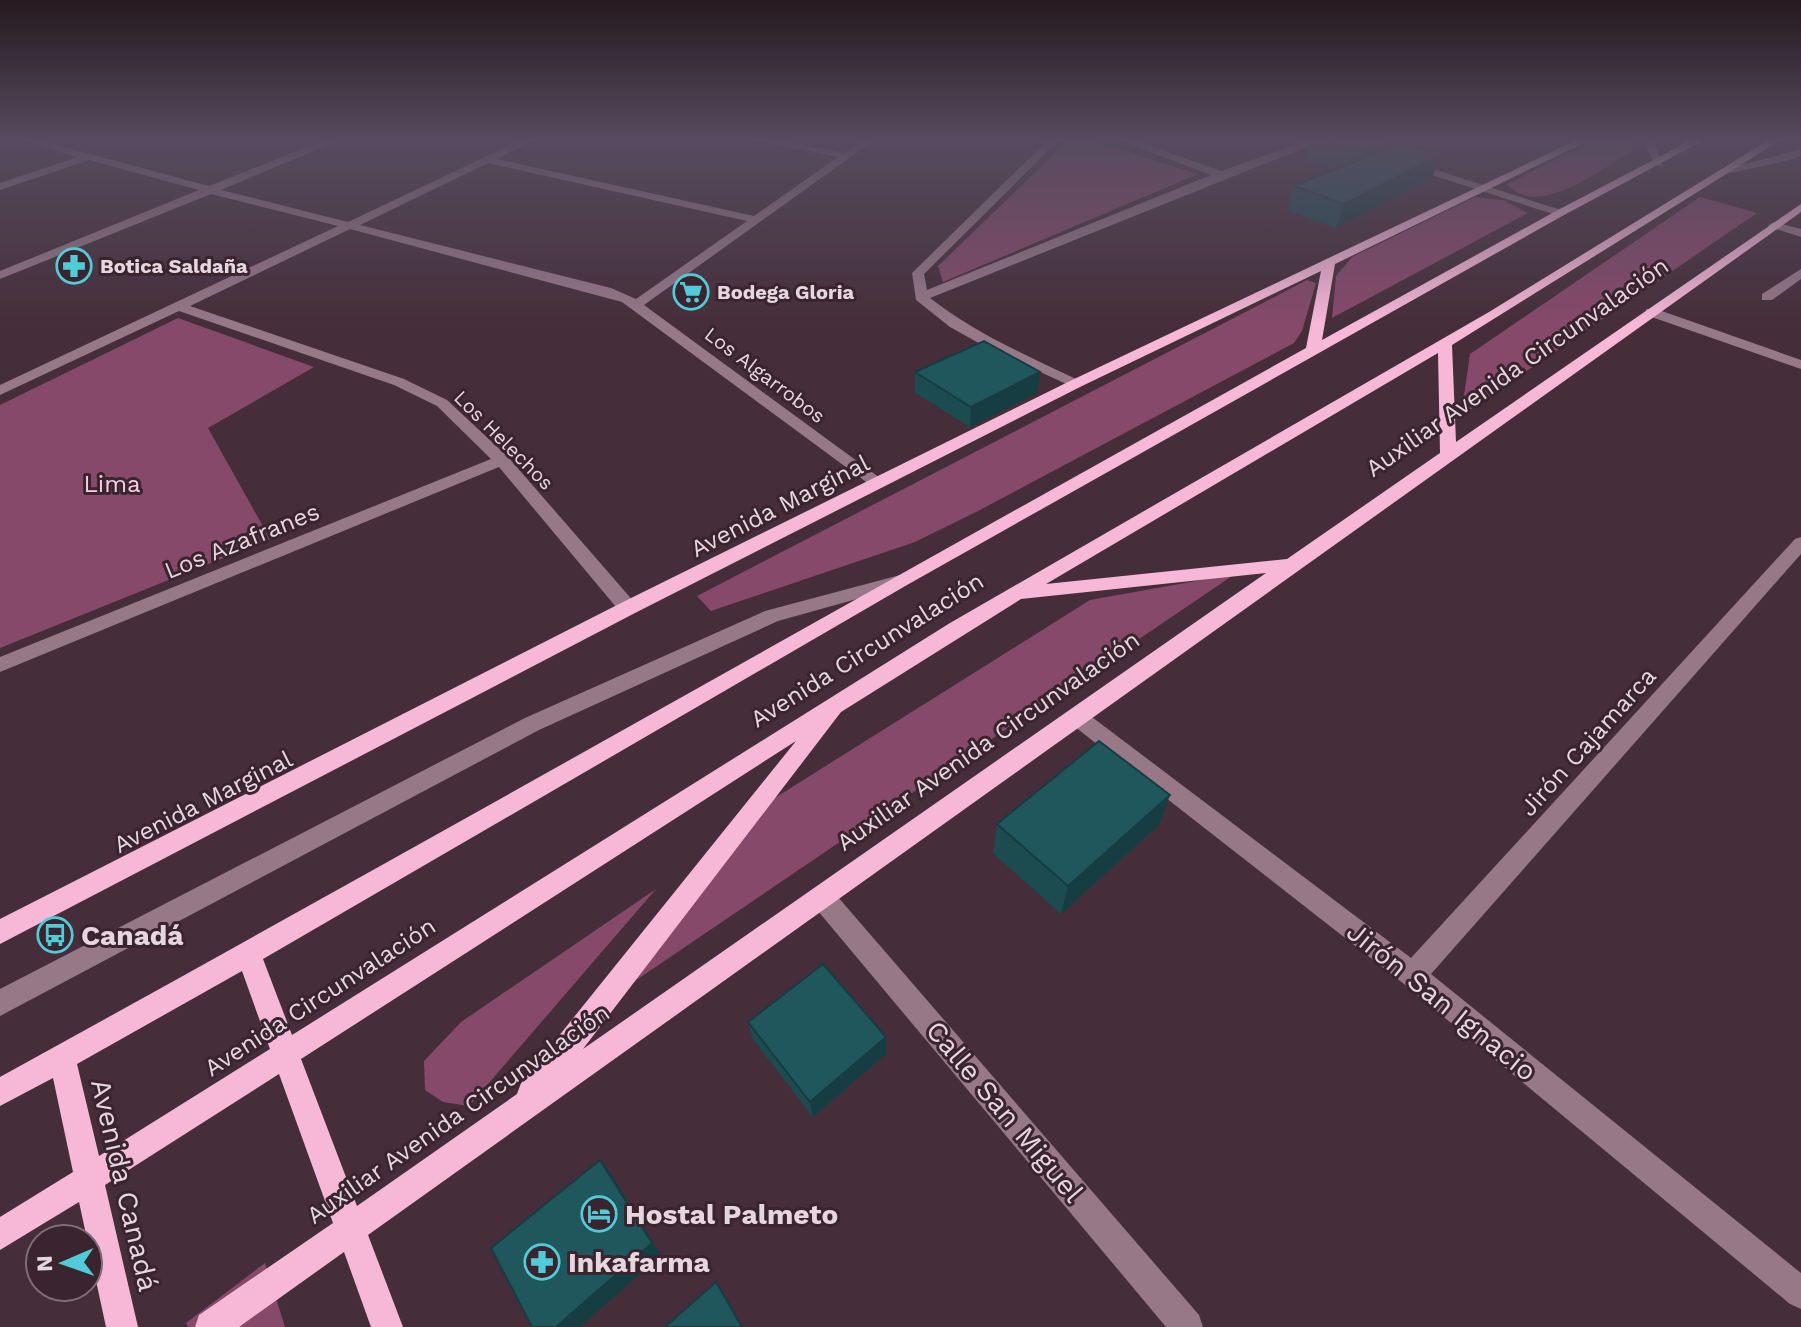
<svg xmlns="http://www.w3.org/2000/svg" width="1801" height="1327" font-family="'Work Sans',sans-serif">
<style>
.green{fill:#86496a}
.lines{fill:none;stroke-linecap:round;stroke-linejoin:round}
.minor{fill:#967887;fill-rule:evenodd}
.major{fill:#f7b8d8;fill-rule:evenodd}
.wall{fill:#1c4b50}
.shaded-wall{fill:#163d41}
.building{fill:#20575d;stroke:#163d41;stroke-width:2}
.labels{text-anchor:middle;stroke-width:6;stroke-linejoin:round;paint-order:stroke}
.far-poi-label{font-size:20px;font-weight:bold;fill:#e6d7de;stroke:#3a242f;text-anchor:start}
.far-street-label{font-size:20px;fill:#e6d7de;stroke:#3a242f}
.street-label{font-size:24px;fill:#e6d7de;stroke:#3a242f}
.park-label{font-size:24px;fill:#f6cfe2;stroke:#3a242f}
.near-poi-label{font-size:28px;font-weight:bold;fill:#e6d7de;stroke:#3a242f;text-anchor:start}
.near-street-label{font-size:28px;fill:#e6d7de;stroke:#3a242f}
</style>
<rect width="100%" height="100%" fill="#452e39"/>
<g class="green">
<polygon points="1071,138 1084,138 1198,174 943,282 938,266"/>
<path d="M1598,138h35l-2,14c-30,17 -94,68 -124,32z"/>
<polygon points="1475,197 1503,200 1528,213 1332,318 1336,276 1352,257"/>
<polygon points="1700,197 1757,213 1461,416 1470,354"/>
<polygon points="1307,280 1316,283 1302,331 1294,343 980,510 915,542 711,611 697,596"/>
<polygon points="178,318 314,367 208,428 270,539 0,648 0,405"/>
<polygon points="1235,574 626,987 754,811 1090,600"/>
<polygon points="656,889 469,1106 443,1102 425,1090 424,1061 461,1022"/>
<polygon points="265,1263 285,1327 188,1327 186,1323"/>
</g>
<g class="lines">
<g class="minor">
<path d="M14,138h16l179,48 121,-48h14l-123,52 127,32 177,-84h13l-41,21 257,57 84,-59 -95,-19h22l80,15 20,-15h12l-233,167 243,178 -8,5 -6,-1 -251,-185 -272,-73 -160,77 214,73 43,21 61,57 127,146 2,5 -2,5h-14l-122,-146 -499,205v-15l491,-198 -54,-53 -43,-21 -215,-74 -179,84v-10l338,-159 -127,-32 -211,85v-8l199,-81 -110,-30 -89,30v-7l78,-26zM488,163l259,58 -111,78 -25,-11 -251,-63z"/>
<path d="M1050,138h11l-137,136 3,16 284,-115 -97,-37h14l93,33 94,-33h14l-399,160c46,36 98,58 150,83v6l-5,1 -91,-42 -34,-19 -34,-27 -4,-27z"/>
<polygon points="1643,138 1653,138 1663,166 1655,166"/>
<polygon points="1801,149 1801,156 1790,160 1721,175 1716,172"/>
<polygon points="1408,161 1564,211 1566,213 1556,215 1404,166 1404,162"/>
<polygon points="1774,222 1801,229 1801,237 1770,227 1768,225"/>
<polygon points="1801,269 1801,279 1772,300 1762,300 1762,294"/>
<polygon points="1646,309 1656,309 1801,360 1801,369 1646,315"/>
<polygon points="1801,537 1801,554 1431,974 1801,1273 1801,1309 1790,1304 1404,984 1070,723 1066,717 1070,711 1084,711 1411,958 1795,539"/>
<polygon points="900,575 909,581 907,585 778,621 539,730 0,1016 0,989 525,718 765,611"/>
<polygon points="822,886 831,889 1199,1315 1203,1327 1166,1327 813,905 810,897 813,889"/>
</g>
<path class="major" d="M1581,138h13l-259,126 -13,76 234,-129 139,-73h13l-144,77 -657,370 -644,374 29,76 658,-412 539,-311 283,-174h12l-332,207 4,97 345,-238v8l-1433,1023 35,92h-32l-27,-75 -105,75h-44l4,-12 134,-92 -54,-149 -174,111 33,142h-32l-27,-125 -79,48v-33l73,-45 -20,-94 -53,28v-29c436,-240 870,-487 1306,-729l15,-77 -241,116 -445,226 -635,331v-25l621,-316 449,-222zM1438,353l2,100 -153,106 -241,25zM1266,573l-683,476 258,-337 180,-113zM796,741l-275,342 -4,11 -160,112 -56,-147zM242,971l28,78 -171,107 -22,-92z"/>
</g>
<g class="wall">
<polygon points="1314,138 1442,138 1419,149 1440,155 1432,178 1336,228 1287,210 1294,186 1334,170 1307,161"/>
<polygon points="915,372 1040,372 1037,393 970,427 915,393"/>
<polygon points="997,824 1159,825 1061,914 993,853"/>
<polygon points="748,1022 886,1054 813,1117 753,1039"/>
</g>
<g class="shaded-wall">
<polygon points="1409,138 1442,138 1402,156"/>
<polygon points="1394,139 1386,163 1354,178 1363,153"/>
<polygon points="1440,155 1432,178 1336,228 1344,204"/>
<polygon points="1040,372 1037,393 970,427 971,407"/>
<polygon points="1170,795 1159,825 1061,914 1068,886"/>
<polygon points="886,1037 886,1054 813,1117 810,1102"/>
<polygon points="600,1160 611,1174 661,1255 580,1327 556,1327"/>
</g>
<g class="building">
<polygon points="1320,138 1392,138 1394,139 1363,153"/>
<polygon points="1401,143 1440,155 1344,204 1294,186"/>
<polygon points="984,341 1040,372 971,407 915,372"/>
<polygon points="1099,741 1170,795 1068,886 997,824"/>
<polygon points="823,964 886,1037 810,1102 748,1022"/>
<polygon points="600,1160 652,1243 556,1327 532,1327 491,1248"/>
<polygon points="716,1282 742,1327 665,1327"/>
</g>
<linearGradient id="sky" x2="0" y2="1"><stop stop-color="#26191f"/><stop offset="0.43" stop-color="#564c5f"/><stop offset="1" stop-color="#564c5f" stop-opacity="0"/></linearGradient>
<rect width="1801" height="324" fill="url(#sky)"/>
<defs>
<symbol id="pharmacy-ring" viewBox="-11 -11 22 22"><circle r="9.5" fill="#3a242f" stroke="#52cbd8" stroke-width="1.5"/><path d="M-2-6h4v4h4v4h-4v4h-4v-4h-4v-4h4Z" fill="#52cbd8"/></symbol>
<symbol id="supermarket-ring" viewBox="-11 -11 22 22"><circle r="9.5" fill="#3a242f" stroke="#52cbd8" stroke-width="1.5"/><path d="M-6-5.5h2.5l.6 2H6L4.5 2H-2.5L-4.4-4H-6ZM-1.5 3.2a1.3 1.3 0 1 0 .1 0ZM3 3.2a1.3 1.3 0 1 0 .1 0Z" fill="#52cbd8"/></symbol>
<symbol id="bus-ring" viewBox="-11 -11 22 22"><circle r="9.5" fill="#3a242f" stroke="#52cbd8" stroke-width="1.5"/><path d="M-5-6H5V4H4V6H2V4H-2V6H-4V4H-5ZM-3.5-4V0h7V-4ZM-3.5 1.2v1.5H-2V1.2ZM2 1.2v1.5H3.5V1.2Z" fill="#52cbd8"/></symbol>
<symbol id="hotel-ring" viewBox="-11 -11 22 22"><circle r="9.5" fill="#3a242f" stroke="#52cbd8" stroke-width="1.5"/><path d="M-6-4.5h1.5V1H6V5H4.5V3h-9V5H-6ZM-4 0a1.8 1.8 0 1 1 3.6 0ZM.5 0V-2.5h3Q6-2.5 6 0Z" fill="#52cbd8"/></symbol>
</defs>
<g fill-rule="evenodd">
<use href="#pharmacy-ring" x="54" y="246" width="40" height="40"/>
<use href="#supermarket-ring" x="671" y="272" width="40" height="40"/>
<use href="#bus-ring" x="35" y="915" width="40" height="40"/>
<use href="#hotel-ring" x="579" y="1194" width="40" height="40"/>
<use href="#pharmacy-ring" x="522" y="1242" width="40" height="40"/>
</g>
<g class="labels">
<g class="far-poi-label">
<text x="100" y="273">Botica Saldaña</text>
<text x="717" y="299">Bodega Gloria</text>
</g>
<g class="far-street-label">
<text transform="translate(765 375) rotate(37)" y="7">Los Algarrobos</text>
<text transform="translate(504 440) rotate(45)" y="7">Los Helechos</text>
</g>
<g class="street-label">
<text transform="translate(1517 367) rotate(-35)" y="8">Auxiliar Avenida Circunvalación</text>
<text transform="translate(780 506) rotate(-27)" y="8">Avenida Marginal</text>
<text transform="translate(242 541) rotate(-22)" y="8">Los Azafranes</text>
<text transform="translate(867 650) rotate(-32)" y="8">Avenida Circunvalación</text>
<text transform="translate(988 741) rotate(-35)" y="8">Auxiliar Avenida Circunvalación</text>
<text transform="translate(1588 742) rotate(-48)" y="8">Jirón Cajamarca</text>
<text transform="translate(203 802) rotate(-27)" y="8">Avenida Marginal</text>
<text transform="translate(320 997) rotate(-33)" y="8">Avenida Circunvalación</text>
<text transform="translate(458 1114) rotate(-35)" y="8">Auxiliar Avenida Circunvalación</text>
</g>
<g class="park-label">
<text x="112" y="492">Lima</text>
</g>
<g class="near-poi-label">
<text x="81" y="945">Canadá</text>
<text x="625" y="1224">Hostal Palmeto</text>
<text x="568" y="1272">Inkafarma</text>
</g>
<g class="near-street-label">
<text transform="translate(1442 1001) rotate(39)" y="10">Jirón San Ignacio</text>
<text transform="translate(1005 1111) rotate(50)" y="10">Calle San Miguel</text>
<text transform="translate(125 1185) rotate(77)" y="10">Avenida Canadá</text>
</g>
</g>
<g transform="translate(64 1263) rotate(268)"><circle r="38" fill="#3a242f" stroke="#7f6c75" stroke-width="2"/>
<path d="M0-6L14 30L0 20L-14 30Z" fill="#52cbd8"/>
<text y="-12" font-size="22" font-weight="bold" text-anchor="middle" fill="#e6d7de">N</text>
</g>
</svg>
